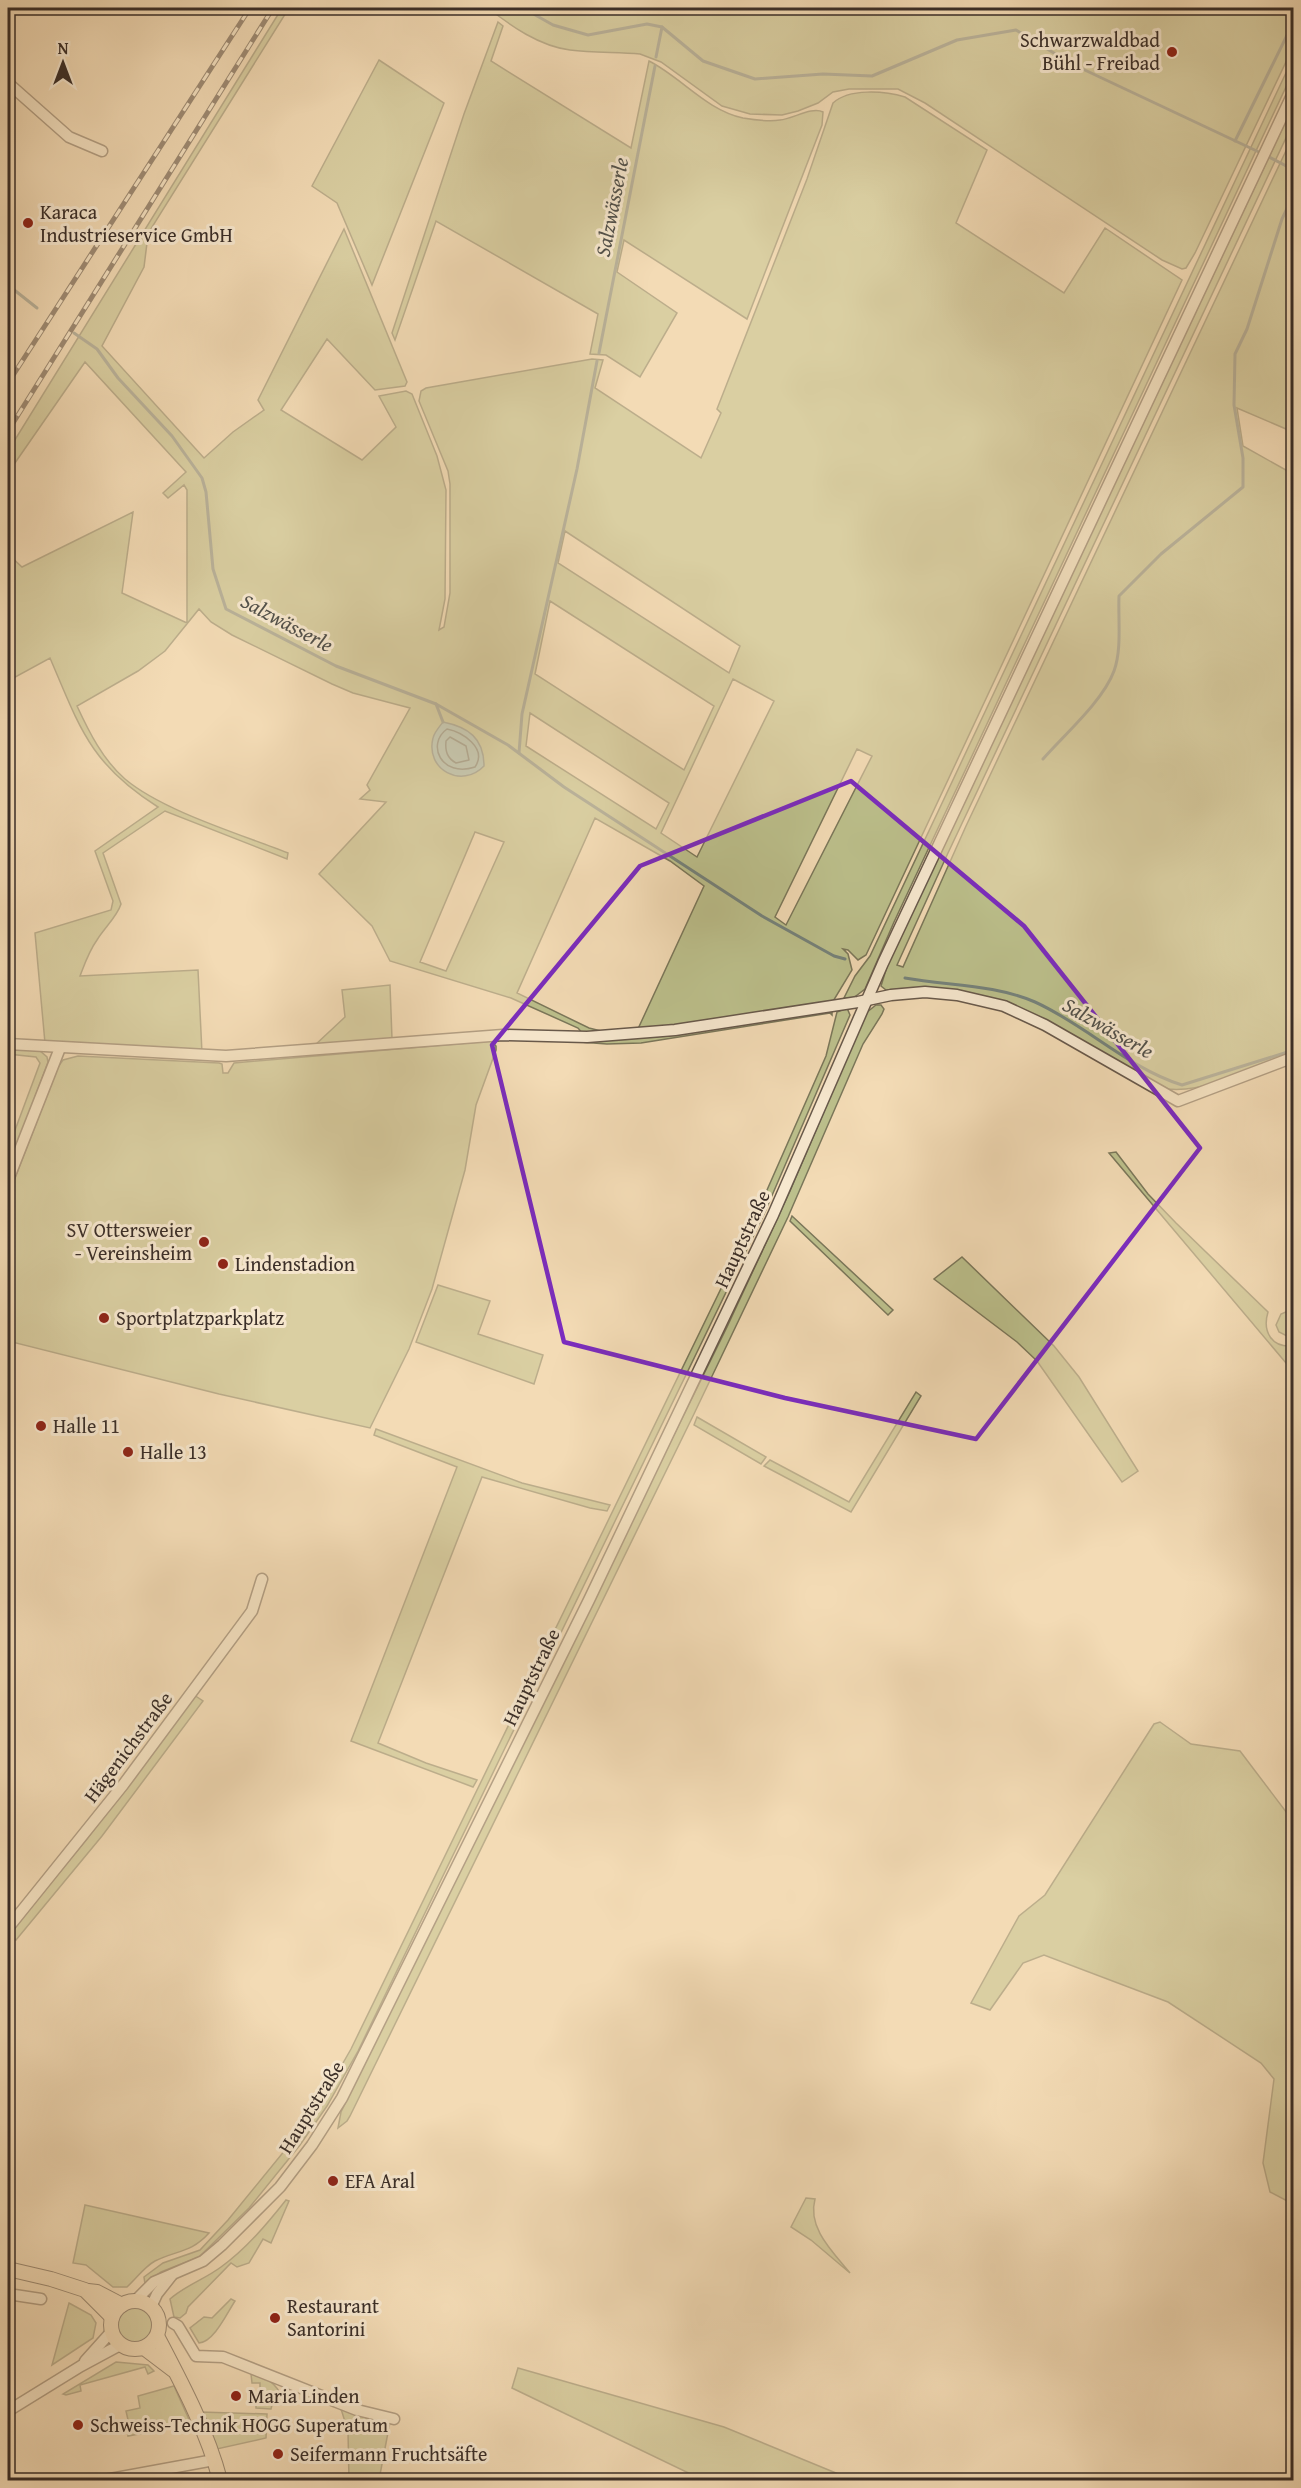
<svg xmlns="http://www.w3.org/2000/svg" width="1301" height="2488" font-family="'Gentium Book Plus',serif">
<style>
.green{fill:#bcc08c;stroke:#7b775a;stroke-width:1.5;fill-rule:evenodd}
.water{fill:#9cbab3;stroke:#75827b;stroke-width:1.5}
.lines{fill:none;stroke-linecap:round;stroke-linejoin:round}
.shore{stroke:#6b746e;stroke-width:1.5}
.stream{stroke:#75827b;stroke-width:3}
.minor-casing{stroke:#68594b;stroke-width:13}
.major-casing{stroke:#3a2e28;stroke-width:16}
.minor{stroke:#f7e8cf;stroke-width:10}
.major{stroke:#f3dbb5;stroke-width:14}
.rail-casing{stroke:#3a2e28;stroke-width:5}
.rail{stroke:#f7e8cf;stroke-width:3;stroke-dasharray:9;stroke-linecap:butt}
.marked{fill:none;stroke:#7b2cbf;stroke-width:4.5;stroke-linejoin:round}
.poi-dot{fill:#8f2418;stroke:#f7e8cf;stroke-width:2}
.labels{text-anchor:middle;stroke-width:6;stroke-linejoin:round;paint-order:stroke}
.poi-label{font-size:20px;fill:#3a2e28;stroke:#f7e8cf;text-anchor:start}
.street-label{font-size:20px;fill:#3a2e28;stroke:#f7e8cf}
.water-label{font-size:21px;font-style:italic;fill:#52514b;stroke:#f7e8cf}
</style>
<rect width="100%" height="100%" fill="#f3dbb5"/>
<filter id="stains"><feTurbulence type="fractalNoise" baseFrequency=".00333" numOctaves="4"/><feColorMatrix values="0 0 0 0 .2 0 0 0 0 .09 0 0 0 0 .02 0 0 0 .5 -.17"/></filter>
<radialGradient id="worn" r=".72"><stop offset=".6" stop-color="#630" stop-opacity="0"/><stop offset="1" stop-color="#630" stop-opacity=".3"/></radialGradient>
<g class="green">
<path d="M282,8h7l-137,219 -4,8 -4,32 -42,79 102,112 29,-26 31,-22 -6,-10 86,-171 63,153 -2,4 -30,4 -48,-51 -46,71 81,50 34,-33 -17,-31 27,-5 6,3 25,62 9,34 -1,109 -6,31 5,-3 6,-34v-109l-2,-13 -29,-70 2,-10 5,-3 166,-29 11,1 -8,28 106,70 20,-45 -4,-4 90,-230 26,-76c16,-15 52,-12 72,-6l82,53 -31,73 108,70 41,-65 77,52 -316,675 -8,5 -10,-10 -5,-1 5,5 4,16 -20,33 -195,28 67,-145 -34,-25 -75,-43 -78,175 72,35 20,5 -25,2 -6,-7 -67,-30 -121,-37 -18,-35 -53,-52 67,-72 -26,-3 10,-9 -3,-5 43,-77 -57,-15 -21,-9 -100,-49 -21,-13 -12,-13 -34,42 -27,20 -61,35c12,26 26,54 48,73 38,32 115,55 163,74l-1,6 -122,-48 -62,42 18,51c-4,13 -17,24 -24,36 -8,11 -12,23 -17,36l118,-6 4,83 -157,-10 -10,-110 76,-23 2,-9 -18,-50 63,-44c-68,-43 -78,-79 -108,-149l-42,23v-127l14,13 111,-55 -11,81 65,30v-133l-3,-5 -16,13 -5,-5 23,-21 -101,-110 -77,111v-22zM565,531l175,115 -11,27 -171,-110zM550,601l164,105 -30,64 -149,-96zM733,679l41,22 -77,156 -36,-24zM530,713l139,90 -13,26 -130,-83zM857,749l15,7 -86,169 -11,-8zM475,832l29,10 -58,129 -26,-9z"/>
<path d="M488,8h805l1,37 -99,208 -9,15 -4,1 -20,-9 -237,-157 -27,-14h-49l-16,3 -15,11 -20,8 -16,4 -32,-1 -28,-8 -61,-44 -21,-8c-23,-2 -47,-1 -70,-4 -31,-4 -59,-24 -82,-42z"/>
<path d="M498,22l5,4 -12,35 140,87 18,-87c32,16 57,49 94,57 12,2 25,4 37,2 13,-1 32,-14 43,-8l-1,13 -75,194 -123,-79 -7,32 60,41 -37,64 -34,-22 -16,-1 8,-40 -162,-93 -41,119 -3,-7 72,-219z"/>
<polygon points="1293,58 1293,72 894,922 865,989 852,999 844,998 855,976 870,956"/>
<polygon points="379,60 444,103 372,285 337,203 312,186"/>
<path d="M1293,106v17l-345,730 -51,112 6,2 63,-141 327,-690v296l-56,-24 6,38 50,28v579c-36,14 -86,40 -125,36l-165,-88c-40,-11 -76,-13 -117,-11l-5,-4 7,-23z"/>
<polygon points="390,985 392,1039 314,1046 345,1017 342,990"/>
<polygon points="876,1005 881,1005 884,1009 882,1014 863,1044 788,1217 693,1416 350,2116 347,2121 338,2128 341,2112 727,1327 790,1191 866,1013"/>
<polygon points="847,1008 850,1015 764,1214 358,2051 327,2106 300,2145 249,2208 199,2257 161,2272 145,2284 144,2277 163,2263 200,2250 228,2220 312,2117 351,2049 749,1231 826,1056 837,1012"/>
<path d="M832,1010v5l-2,-2 -189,30 -34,1 -41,-3c90,-2 177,-17 266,-31z"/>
<polygon points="491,1041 496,1046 496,1050 476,1105 465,1170 432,1289 409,1349 370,1428 219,1394 8,1341 8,1196 58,1067 63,1060 78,1056 219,1063 222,1064 223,1073 228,1073 234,1063"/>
<polygon points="8,1047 39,1050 47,1057 48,1062 8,1170 8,1149 40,1063 36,1057 8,1054"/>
<path d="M1116,1152l32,42 28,29 92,89c-6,20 4,36 25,34v11l-7,6 -177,-210z"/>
<polygon points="792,1216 893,1310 888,1315 790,1221"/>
<polygon points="962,1257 1054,1346 1079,1377 1138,1471 1122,1482 1037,1361 1017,1342 934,1279"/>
<polygon points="438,1285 490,1301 478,1334 543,1355 534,1384 416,1342"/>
<polygon points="1288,1311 1293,1312 1293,1335 1287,1336 1279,1332 1276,1325 1281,1314"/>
<polygon points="916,1392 921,1396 851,1512 764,1466 770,1460 849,1502"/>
<polygon points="697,1417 766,1457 761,1464 694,1425"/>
<polygon points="376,1429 522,1483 610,1505 607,1511 590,1508 482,1477 378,1743 426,1763 477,1780 473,1787 351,1741 457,1467 374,1435"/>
<polygon points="194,1695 203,1701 102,1836 16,1940 8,1935 87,1839"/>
<polygon points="1160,1722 1191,1744 1240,1751 1293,1821 1293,2204 1270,2192 1263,2163 1274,2079 1261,2063 1168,2002 1044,1955 1023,1963 990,2010 971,2003 1019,1916 1045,1895 1154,1724"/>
<path d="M806,2198l9,1c-8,29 18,53 35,74l-39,-33 -20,-13z"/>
<path d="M286,2200l3,1 -18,42 -8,-4 -14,24 -12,4 -6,-4 -43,44 -2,6 -6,5 -6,-1 -4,-18c16,-14 35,-20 51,-32 25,-18 46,-43 65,-67z"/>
<path d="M85,2205l124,28c-18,20 -32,17 -54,28 -11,6 -18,17 -28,26h-14l-27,-22 -13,-2z"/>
<path d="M231,2299l4,2c-8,12 -21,41 -36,42l-9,-15 14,-11 8,1z"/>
<polygon points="69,2303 91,2315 96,2323 93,2338 52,2365"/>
<circle cx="135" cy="2326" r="19"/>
<polygon points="116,2362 148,2365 154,2371 148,2374 145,2367 80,2385 81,2391 66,2395 63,2394"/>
<polygon points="518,2368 724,2427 853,2480 703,2480 512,2388"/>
<path d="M251,2374c19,6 23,7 32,24l3,1v6h-14l-1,4 -15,-1v-4l7,1 5,-7 -2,-6 -6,-4v-5h-8z"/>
<polygon points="174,2386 191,2424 128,2436 126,2425 129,2424 126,2411 140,2408 138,2396"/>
<polygon points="341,2409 365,2417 390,2422 379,2480 349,2480 348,2431"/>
<polygon points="200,2412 267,2414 266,2438 217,2449"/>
</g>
<path class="water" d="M443,722c25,5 41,16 41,44 -22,23 -59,4 -51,-28 1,-5 6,-11 10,-16z"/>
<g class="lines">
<g class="shore">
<path d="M447,729c15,3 41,19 28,38 -34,11 -49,-23 -28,-38z"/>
<path d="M450,737l16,9 3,14 -13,3c-9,-5 -11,-12 -10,-22z"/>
</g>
<g class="stream">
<polyline points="523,8 553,25 588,35 647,24 662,27 703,61 755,79 823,74 872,76 957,40 1016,30 1072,64 1261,153"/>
<polyline points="656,57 662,27"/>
<polyline points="1235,141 1294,21"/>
<polyline points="1267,156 1294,170"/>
<polyline points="8,285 37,308"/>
<polyline points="74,333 97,349 118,378 172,436 202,478 206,492 213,569 226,609 336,666 436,704 508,745 564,787 762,916 834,956 845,959"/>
<polyline points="599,353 655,66"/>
<polyline points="436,704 443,722"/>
<polyline points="519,753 522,714 577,469 597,361"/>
<path d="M1043,759c21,-24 60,-58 71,-88 8,-22 4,-51 5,-75l42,-42 82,-67v-29l-9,-53 1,-51 12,-25 35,-110 12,-25"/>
<path d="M905,978c44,8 88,6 130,24 51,23 93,66 147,83l112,-35"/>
</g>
<defs>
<g id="minor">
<polyline points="8,83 69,137 102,151"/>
<polyline points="8,1044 226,1056 503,1035 587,1037 675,1030 858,1002 891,995 925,992 957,995 1004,1006 1045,1025 1178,1101 1294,1057"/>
<polyline points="8,1180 60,1048"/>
<polyline points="8,1928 123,1785 252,1611 262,1579"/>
<polyline points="8,2294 41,2299"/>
<polyline points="135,2301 154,2282 203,2261 222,2245 280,2187 312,2145 342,2098 589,1600 773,1215 883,963 1294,91"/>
<polyline points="151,2307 157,2294 172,2275"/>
<polyline points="173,2323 178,2326 196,2356 223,2357 357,2410 394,2419"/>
<polyline points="85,2361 111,2332"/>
<polyline points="8,2411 81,2366 120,2345"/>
<polyline points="105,2480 214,2460"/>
</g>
<g id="major">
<polyline points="8,2269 51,2279 85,2290 112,2317"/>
<polyline points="88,2291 97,2292 122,2305"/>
<circle cx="135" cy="2325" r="24"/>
<path d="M157,2336c24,46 50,94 63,144"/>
<polyline points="144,2348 173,2370"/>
</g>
</defs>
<use href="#minor" class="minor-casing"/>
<use href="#major" class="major-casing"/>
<use href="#minor" class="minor"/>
<use href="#major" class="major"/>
<defs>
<g id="rail">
<polyline points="8,383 250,8"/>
<polyline points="8,431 273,8"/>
</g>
</defs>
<use href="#rail" class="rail-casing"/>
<use href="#rail" class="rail"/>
</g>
<path d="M0 0H1301V2488H0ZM851,781l173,145 176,222 -224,291 -191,-41 -221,-56 -72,-297 148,-179z" fill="#f3dbb5" fill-opacity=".55" fill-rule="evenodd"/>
<path class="marked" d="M851,781l173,145 176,222 -224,291 -191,-41 -221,-56 -72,-297 148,-179z"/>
<g class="poi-dot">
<circle cx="1172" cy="52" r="6"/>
<circle cx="28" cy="223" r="6"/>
<circle cx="204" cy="1242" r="6"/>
<circle cx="223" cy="1264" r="6"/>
<circle cx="104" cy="1318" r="6"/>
<circle cx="41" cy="1426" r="6"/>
<circle cx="128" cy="1452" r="6"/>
<circle cx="333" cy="2181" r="6"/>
<circle cx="275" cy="2318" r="6"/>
<circle cx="236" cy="2396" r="6"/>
<circle cx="78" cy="2425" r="6"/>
<circle cx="278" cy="2454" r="6"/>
</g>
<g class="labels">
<g class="poi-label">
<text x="1160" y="47" text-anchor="end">Schwarzwaldbad<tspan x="1160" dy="23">Bühl - Freibad</tspan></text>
<text x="40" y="219">Karaca<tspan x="40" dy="23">Industrieservice GmbH</tspan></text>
<text x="192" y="1237" text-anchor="end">SV Ottersweier<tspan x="192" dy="23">- Vereinsheim</tspan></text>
<text x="235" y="1271">Lindenstadion</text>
<text x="116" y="1325">Sportplatzparkplatz</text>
<text x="53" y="1433">Halle 11</text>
<text x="140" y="1459">Halle 13</text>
<text x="345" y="2188">EFA Aral</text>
<text x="287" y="2313">Restaurant<tspan x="287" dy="23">Santorini</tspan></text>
<text x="248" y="2403">Maria Linden</text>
<text x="90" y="2432">Schweiss-Technik HOGG Superatum</text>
<text x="290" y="2461">Seifermann Fruchtsäfte</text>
</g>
<g class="street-label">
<text transform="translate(742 1239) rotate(-65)" y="7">Hauptstraße</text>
<text transform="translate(531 1677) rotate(-64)" y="7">Hauptstraße</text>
<text transform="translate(128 1747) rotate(-53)" y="7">Hägenichstraße</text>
<text transform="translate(311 2107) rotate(-58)" y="7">Hauptstraße</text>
</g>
<g class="water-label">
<text transform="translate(612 207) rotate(-79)" y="7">Salzwässerle</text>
<text transform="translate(287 623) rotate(28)" y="7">Salzwässerle</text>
<text transform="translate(1108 1028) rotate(30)" y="7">Salzwässerle</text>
</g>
</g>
<rect width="1301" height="2488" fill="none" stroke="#f3dbb5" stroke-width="30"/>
<rect x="9" y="9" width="1283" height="2470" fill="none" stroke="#3a2e28" stroke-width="3"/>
<rect x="15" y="15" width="1271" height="2458" fill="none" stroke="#3a2e28" stroke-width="1.5"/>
<g transform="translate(63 63)" stroke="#f7e8cf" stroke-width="4.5" paint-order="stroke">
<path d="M0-4.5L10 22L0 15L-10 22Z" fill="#3a2e28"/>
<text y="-9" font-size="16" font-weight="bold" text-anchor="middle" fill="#3a2e28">N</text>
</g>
<rect width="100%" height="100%" filter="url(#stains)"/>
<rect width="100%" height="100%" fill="url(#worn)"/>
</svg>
